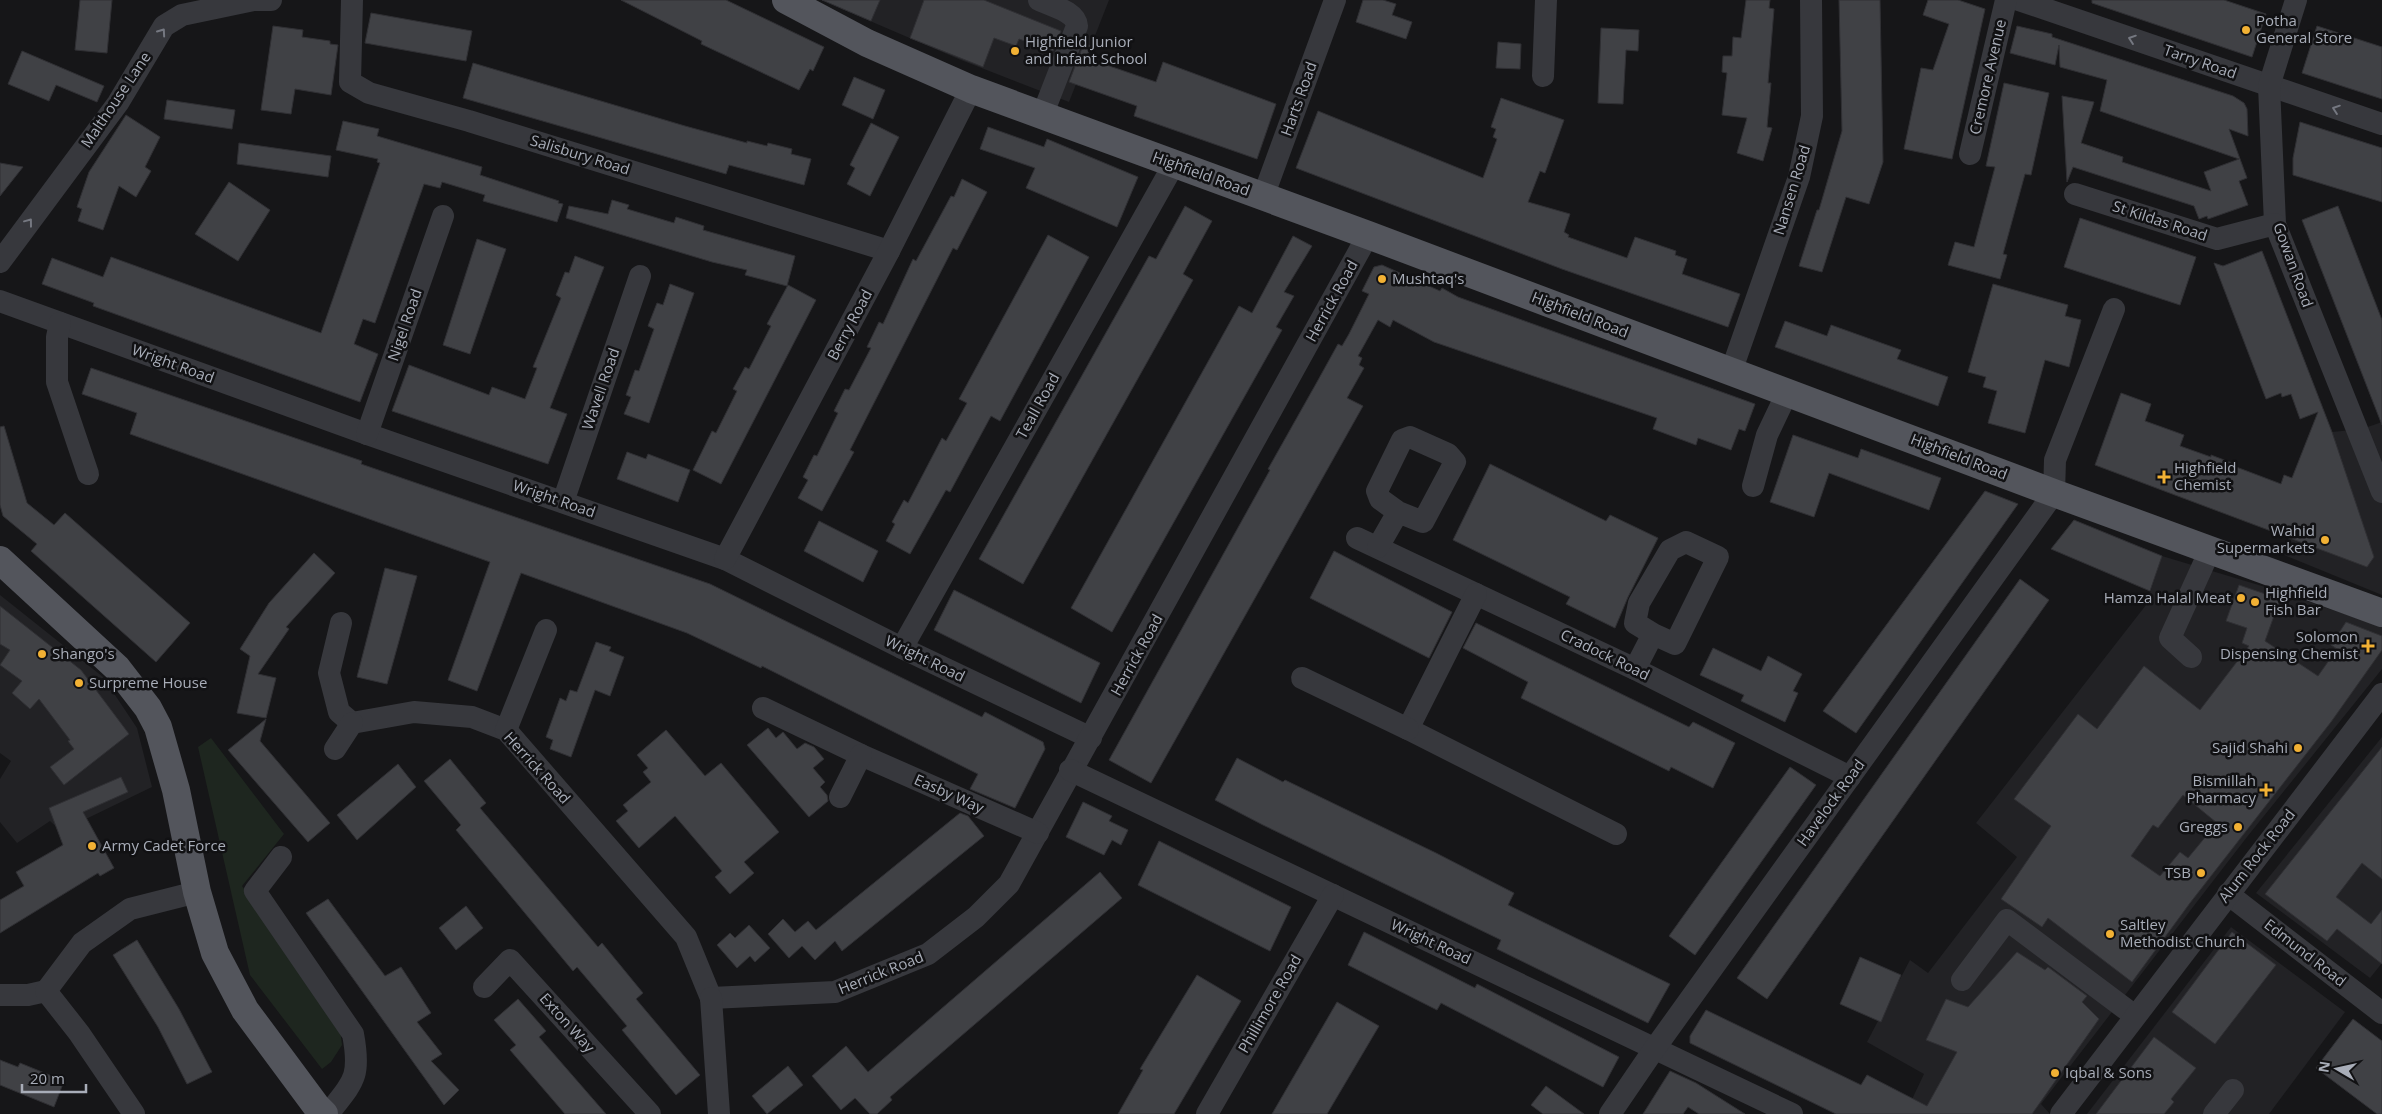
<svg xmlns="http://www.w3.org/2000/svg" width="2382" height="1114" font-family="'Open Sans',sans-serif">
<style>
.built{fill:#222225}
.green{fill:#1e261f}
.building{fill:#404145;stroke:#303034;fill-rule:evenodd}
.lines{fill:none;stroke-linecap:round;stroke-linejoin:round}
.minor{stroke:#37383d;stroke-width:22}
.major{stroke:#53555c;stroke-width:28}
.oneway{stroke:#757881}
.poi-dot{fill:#f2b134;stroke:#111113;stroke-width:2}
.labels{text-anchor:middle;stroke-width:5;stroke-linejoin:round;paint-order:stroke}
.poi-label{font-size:15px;fill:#a8adb8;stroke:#111113;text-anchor:start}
.street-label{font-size:15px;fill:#a8adb8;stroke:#111113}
</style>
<rect width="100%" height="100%" fill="#161618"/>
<g class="built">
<polygon points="839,0 1109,0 1069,102 961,60 842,9 836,6"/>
<polygon points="2382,422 2382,595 2282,554 2315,468 2313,425 2332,432 2362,429"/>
<polygon points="2162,556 2272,589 2382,627 2382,669 2247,837 2041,1104 2050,1114 1905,1114 1924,1074 1867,1042 1910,960 1928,973 2017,857 1976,823 2146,605"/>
<polygon points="0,595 103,677 137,728 152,787 61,831 50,821 17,843 0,822 0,779 11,761 0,753"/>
<polygon points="2382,737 2382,963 2370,978 2256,893"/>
<polygon points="2231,927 2345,1012 2269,1114 2087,1114"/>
</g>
<polygon class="green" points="211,738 284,834 242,886 340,1029 342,1045 331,1062 322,1069 250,975 198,747"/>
<g class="building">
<polygon points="80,0 112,0 107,53 75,50"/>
<polygon points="621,0 726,0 824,47 813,71 810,69 799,90 701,44 702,41"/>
<polygon points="822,0 880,0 871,21"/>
<polygon points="924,0 984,0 1061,31 1053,51 1019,39 1016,46 994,38 983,67 910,38"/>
<polygon points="1363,0 1383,0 1396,4 1392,15 1412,22 1406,39 1356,22"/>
<polygon points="1746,0 1770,0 1769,8 1774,9 1768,83 1771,83 1767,127 1772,128 1763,161 1737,153 1747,118 1722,115 1727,73 1722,72 1723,56 1732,56 1733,37 1741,38"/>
<polygon points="1839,0 1880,0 1883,162 1869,204 1846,197 1822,272 1799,266 1817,210 1819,210 1842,131"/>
<polygon points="1928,0 1958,0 1985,9 1952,159 1904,149 1921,68 1933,70 1949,24 1923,15"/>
<polygon points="2092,0 2224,0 2266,14 2252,57 2092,3"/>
<polygon points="371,13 472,31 466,61 365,43"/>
<polygon points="273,26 303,30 302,37 330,41 330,44 338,45 331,95 295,89 291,114 261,110"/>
<polygon points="2017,26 2052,34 2052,37 2233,96 2244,103 2247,109 2248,136 2229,129 2247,178 2239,181 2248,205 2208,219 2207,216 2199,219 2194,206 2073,167 2067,182 2062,96 2094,102 2081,143 2123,157 2122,162 2211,191 2204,172 2239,159 2100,111 2107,80 2060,67 2059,45 2055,65 2010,53"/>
<polygon points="2317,26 2382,47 2382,99 2302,73"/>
<polygon points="1601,28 1639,30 1638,51 1626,50 1623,104 1598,103"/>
<polygon points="1498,42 1521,44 1520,69 1496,68"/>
<polygon points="1084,43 1091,46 1086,58 1156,82 1163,62 1276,104 1257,159 1134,116 1137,106 1069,82"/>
<polygon points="22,51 104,86 97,102 56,85 49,101 8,84"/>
<polygon points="473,63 685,126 747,143 747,141 767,146 768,143 792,149 791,154 811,159 804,185 729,165 726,174 463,98"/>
<polygon points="854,77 885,90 873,119 842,105"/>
<polygon points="2004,83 2049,93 2031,175 2025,174 2003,254 2007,255 2000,279 1948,265 1955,242 1974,247 1995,167 1986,166"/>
<polygon points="1501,98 1564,120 1545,173 1540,171 1528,202 1570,214 1564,232 1569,235 1568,237 1627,258 1635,237 1676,251 1675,255 1687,259 1682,274 1740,294 1728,327 1562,269 1296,168 1318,111 1483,178 1497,139 1493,137 1496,129 1491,127"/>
<polygon points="167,100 235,110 232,129 164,119"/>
<polygon points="126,115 160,137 145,167 151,171 136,197 119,186 103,230 78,221 82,209 77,207 89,172"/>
<polygon points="343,121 379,129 377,136 482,167 480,175 559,201 558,203 563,204 557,222 483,201 485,195 442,182 440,188 424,184 375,323 363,319 354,344 378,354 360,402 93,306 94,303 42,284 52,258 103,277 111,257 321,333 380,163 377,162 378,159 336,150"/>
<polygon points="2300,122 2382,148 2382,202 2293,175 2293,158"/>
<polygon points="871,123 899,137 870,196 847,184 855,168 850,165"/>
<polygon points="988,127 1044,147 1047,139 1138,177 1117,227 1026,188 1035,168 980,149"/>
<polygon points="239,143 331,156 328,177 237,164"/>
<polygon points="0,163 23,167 0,196"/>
<polygon points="962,179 987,192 957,250 953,248 850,450 854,452 822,511 798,498 808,480 803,477 814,455 817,456 838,413 834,411 845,389 849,390 871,348 867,347 879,322 883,324 913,259 916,261 951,196 954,197"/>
<polygon points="229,182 270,210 238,261 195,234"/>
<polygon points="612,200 629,205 627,209 674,223 676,217 704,226 703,230 795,256 787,286 745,275 747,270 712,262 566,218 569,206 608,214"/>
<polygon points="1185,206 1212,221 1183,274 1193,280 1023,584 979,559 1149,256 1156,259"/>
<polygon points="2338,206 2382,320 2382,425 2302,220"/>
<polygon points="2080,218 2196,257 2180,305 2064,267"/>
<polygon points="1048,235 1089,257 1000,421 991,416 950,492 946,490 910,554 886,541 895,524 892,522 904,500 908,503 942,438 946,441 967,403 959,399"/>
<polygon points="1293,236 1312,246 1284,292 1294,296 1276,327 1282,330 1112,632 1071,608 1239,306 1252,313"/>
<polygon points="477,239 506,249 470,354 443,345"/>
<polygon points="2262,251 2332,432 2374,557 2367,567 2095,465 2121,393 2151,404 2145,421 2184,435 2180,446 2211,457 2211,455 2232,463 2231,465 2281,484 2284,475 2292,478 2318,412 2300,419 2291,394 2282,397 2281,393 2266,399 2214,263 2223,266"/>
<polygon points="575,256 604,267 550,408 567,414 548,464 392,411 409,365 489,395 492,387 525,399 537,368 533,367 561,298 556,295 565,272 569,273"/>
<polygon points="1382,265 1440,291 1442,288 1458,297 1755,404 1745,431 1739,429 1731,450 1698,438 1696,445 1653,429 1657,418 1434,342 1393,320 1390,327 1378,320 1358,356 1362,358 1359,365 1364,368 1347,398 1363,406 1151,783 1109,760 1270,470 1268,469 1317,382 1338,344 1342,346 1349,334 1369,294 1362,291 1374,267"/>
<polygon points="670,284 694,293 649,423 624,414 631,397 626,395 635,370 639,371 654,329 648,326 657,303 663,305"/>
<polygon points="1993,284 2068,305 2065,316 2081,320 2069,367 2045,360 2025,433 1988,423 1997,391 1983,387 1986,377 1968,372"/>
<polygon points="788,285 816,300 721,484 693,470 712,431 716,433 737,391 733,389 745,367 749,369 771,326 767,324"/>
<polygon points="1785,321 1827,336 1831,325 1901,350 1897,359 1948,377 1938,406 1775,347"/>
<polygon points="91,368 362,461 361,464 710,584 982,717 985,712 1043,742 1045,749 1015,808 970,789 978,774 762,666 761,668 687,633 521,573 477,691 448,680 490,562 130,434 137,413 82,394"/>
<polygon points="4,426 27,503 54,525 65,513 190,623 156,662 31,551 37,544 3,516 0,505 0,427"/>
<polygon points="1793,435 1858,458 1861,449 1941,478 1929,510 1829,473 1814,517 1770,502"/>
<polygon points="627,452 646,459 648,454 690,470 678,502 617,479"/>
<polygon points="1490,464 1606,521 1610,515 1658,538 1628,597 1615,628 1566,604 1570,597 1453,540"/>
<polygon points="1985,491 2018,504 1856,733 1823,711"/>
<polygon points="2074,520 2162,556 2150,591 2051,549"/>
<polygon points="819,521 878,551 863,582 804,551"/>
<polygon points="1334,551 1452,612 1429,658 1310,598"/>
<polygon points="314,553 335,573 286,627 289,629 258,674 276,678 266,718 237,713 250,656 240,649 269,603"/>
<polygon points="385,568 417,576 387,684 357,677"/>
<polygon points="2020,579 2049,600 1767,999 1737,978"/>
<path d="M2239,585l41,14 -15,42 53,35 19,-27 -6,-4 15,-23 36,14v14l-51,72 -141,181 -58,79 -84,-64 -6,9 -41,-28 50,-73 -37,-27 64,-85 19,15 47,-63 56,44 49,-64 -7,-3 5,-15 -21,-7zM2183,795l34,28 -29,35 -8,-6 -20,24 -29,-20 22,-31 5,3z"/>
<polygon points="954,590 1100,663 1081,703 934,630"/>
<polygon points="0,606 81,670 129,734 64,785 50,767 74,749 68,741 70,740 39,699 30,709 12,693 22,681 0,665 10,650 0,644"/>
<polygon points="1476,623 1689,727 1693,722 1735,743 1713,788 1671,767 1669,771 1521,698 1528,682 1463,648"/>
<polygon points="596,642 611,647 609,651 624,657 610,696 595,690 571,757 550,749 553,740 546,737 560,698 566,701 570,690 577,692"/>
<polygon points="1713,648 1761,671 1768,656 1802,674 1793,691 1798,693 1785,722 1741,701 1744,695 1700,675"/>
<polygon points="266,719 260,741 330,823 308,842 228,750"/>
<polygon points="768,728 776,738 783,732 797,749 805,743 814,747 824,759 813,768 825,782 820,787 827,795 828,801 809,817 747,745"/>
<polygon points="666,730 705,776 721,763 779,832 744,862 754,873 730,894 715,877 722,871 675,816 639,848 616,821 628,811 623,805 651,782 643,772 648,768 637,755"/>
<polygon points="2382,747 2382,879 2362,863 2336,897 2371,924 2382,910 2382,964 2337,929 2327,941 2265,894"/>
<polygon points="1237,758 1283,782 1285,780 1436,853 1514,893 1508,905 1670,984 1648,1023 1497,949 1501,940 1263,825 1215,800"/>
<polygon points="450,759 486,803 480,808 598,947 602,943 643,993 636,999 700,1075 676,1095 622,1030 627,1026 577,967 573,971 456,830 461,825 424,781"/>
<polygon points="398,764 416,787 357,840 337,815"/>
<polygon points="1790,767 1816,785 1695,955 1669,936"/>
<polygon points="121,777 128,792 83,812 114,868 100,876 98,873 0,933 0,900 24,886 16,872 63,845 49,808"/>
<polygon points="1083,802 1112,816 1109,821 1128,830 1121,845 1112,840 1104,855 1066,837"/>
<polygon points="960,813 968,816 984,836 842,951 835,941 815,960 802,946 789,958 768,934 783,919 795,932 808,921 816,930"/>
<polygon points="1159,841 1291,907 1270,951 1138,885"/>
<polygon points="1100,872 1122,898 890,1097 892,1100 877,1114 870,1114 855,1098 841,1110 812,1076 846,1046 868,1072"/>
<polygon points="328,899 385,976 401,967 431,1013 417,1022 442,1054 431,1061 459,1090 444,1105 306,913"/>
<polygon points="466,906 483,928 456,950 439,928"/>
<polygon points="749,925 770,948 755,962 750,956 737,968 717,945 730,933 735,938"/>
<polygon points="1364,932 1475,988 1477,984 1619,1057 1603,1087 1441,1003 1437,1010 1348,965"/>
<polygon points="2232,932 2276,965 2215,1044 2172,1012"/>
<polygon points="137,940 179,1009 212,1072 187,1084 158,1027 113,955"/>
<polygon points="2017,952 2045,970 2048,967 2087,996 2082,1002 2099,1019 2032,1114 1836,1114 1690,1043 1690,1036 1706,1010 1861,1085 1867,1075 1927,1106 1957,1052 1926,1040 1946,999 1968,1007"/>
<polygon points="1860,957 1901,975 1881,1022 1840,1004"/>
<polygon points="1197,975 1241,1001 1174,1114 1118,1114 1143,1070 1140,1069"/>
<polygon points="518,999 546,1031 539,1037 606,1114 565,1114 510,1050 516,1045 494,1020"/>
<polygon points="1337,1002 1379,1026 1327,1114 1272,1114"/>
<polygon points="2353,1019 2382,1041 2382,1114 2377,1114 2316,1068"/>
<polygon points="2154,1037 2196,1068 2171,1099 2174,1102 2164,1114 2096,1114"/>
<polygon points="0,1060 18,1067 20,1063 64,1081 54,1107 0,1085"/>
<polygon points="788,1066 803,1085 767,1114 752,1096"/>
<polygon points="1670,1071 1696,1083 1745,1114 1699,1114 1688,1107 1683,1114 1643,1114"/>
<polygon points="1546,1086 1584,1114 1543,1114 1531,1105"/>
</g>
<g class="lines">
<g class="minor">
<polyline points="352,0 350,82 369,93 469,121 889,251"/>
<path d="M1039,0c12,6 37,11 38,26l-35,90"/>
<polyline points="2019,0 2382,124"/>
<polyline points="2296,0 2269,86 2275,224 2382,492"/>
<polyline points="1543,76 1546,0"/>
<polyline points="1970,154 2006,0"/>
<polyline points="2075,194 2217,239 2275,224"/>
<polyline points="1263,197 1335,0"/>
<polyline points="0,262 118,103 164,26 182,15 254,0 271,0"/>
<polyline points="0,301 367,434 725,559 902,648 1091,738"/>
<polyline points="60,323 57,337 57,382 88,474"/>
<polyline points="1731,372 1799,177 1812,116 1811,0"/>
<polyline points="367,434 443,216"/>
<polyline points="1753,486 1767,435 1787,393"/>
<polyline points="563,502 640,276"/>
<polyline points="1357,538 1635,669 1850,777"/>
<polyline points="1378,547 1398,512 1423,522 1455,462 1448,454 1410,437 1402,440 1377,491 1380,499 1398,512"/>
<polyline points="725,559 889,251 971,89"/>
<polyline points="1476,594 1408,729 1616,834"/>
<polyline points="341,623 329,673 339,712 352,723 414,712 472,717 506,730 686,937 711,998 835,992 928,954 976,917 1009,884 1368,235"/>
<polyline points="902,648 1174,164"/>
<polyline points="2191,657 2170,638 2210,550"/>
<polyline points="1635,669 1653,634 1635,623 1639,603 1670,550 1686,542 1718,557 1675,644 1653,634"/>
<polyline points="1302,678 1408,729"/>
<polyline points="763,708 861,755 1038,833"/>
<polyline points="506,730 546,630"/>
<polyline points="335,749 352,723"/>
<polyline points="1070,770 1792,1114"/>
<polyline points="840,797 861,755"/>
<path d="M281,857l-26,34 98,143c8,43 1,47 -25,80"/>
<polyline points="2228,894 2382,1013"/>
<polyline points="1962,980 2007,920 2135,1016"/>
<polyline points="484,987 510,960 650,1114"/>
<polyline points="0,995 28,995 46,991"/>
<polyline points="711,998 719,1114"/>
<polyline points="134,1114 79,1033 46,991 82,943 130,909 197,892"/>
<polyline points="1207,1114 1333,895"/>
<polyline points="1610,1114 1655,1048 2054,493 2055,460 2114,309"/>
<polyline points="2061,1114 2382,694"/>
<polyline points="2214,1114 2233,1090"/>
</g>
<g class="major">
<polyline points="786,0 867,43 971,89 1368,235 2054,493 2382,613"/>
<polyline points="0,560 117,668 148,708 158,727 176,790 197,892 215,953 245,1010 317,1107 324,1114"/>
</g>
</g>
<defs><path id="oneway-chevron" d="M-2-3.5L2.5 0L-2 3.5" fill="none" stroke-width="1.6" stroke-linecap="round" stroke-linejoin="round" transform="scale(1.25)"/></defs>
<g class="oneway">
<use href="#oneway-chevron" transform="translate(162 32) rotate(-55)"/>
<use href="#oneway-chevron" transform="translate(2132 39) rotate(-161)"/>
<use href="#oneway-chevron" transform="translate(2336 109) rotate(-161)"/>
<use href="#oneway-chevron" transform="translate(29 222) rotate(-53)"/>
</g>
<g class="poi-dot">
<circle cx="2246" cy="30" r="5"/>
<circle cx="1015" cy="51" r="5"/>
<circle cx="1382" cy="279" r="5"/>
<path d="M2161.5 469.5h5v5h5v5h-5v5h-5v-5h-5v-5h5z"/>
<circle cx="2325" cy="540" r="5"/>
<circle cx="2241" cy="598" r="5"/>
<circle cx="2255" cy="602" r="5"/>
<path d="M2365.5 638.5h5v5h5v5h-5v5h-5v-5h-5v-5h5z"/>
<circle cx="42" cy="654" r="5"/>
<circle cx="79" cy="683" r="5"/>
<circle cx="2298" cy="748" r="5"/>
<path d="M2263.5 782.5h5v5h5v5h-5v5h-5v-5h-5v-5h5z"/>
<circle cx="2238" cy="827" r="5"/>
<circle cx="92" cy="846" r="5"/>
<circle cx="2201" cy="873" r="5"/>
<circle cx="2110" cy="934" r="5"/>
<circle cx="2055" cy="1073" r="5"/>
</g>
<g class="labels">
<g class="poi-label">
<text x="2256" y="26">Potha<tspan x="2256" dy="17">General Store</tspan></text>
<text x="1025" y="47">Highfield Junior<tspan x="1025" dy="17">and Infant School</tspan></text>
<text x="1392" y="284">Mushtaq's</text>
<text x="2174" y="473">Highfield<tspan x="2174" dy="17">Chemist</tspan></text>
<text x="2315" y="536" text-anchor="end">Wahid<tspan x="2315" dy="17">Supermarkets</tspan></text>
<text x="2265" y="598">Highfield<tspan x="2265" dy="17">Fish Bar</tspan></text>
<text x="2231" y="603" text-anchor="end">Hamza Halal Meat</text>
<text x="2358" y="642" text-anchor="end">Solomon<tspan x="2358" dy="17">Dispensing Chemist</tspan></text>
<text x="52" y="659">Shango's</text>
<text x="89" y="688">Surpreme House</text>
<text x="2288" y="753" text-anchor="end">Sajid Shahi</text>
<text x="2256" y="786" text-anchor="end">Bismillah<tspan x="2256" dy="17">Pharmacy</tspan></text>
<text x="2228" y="832" text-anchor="end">Greggs</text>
<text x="102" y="851">Army Cadet Force</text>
<text x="2191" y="878" text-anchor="end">TSB</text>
<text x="2120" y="930">Saltley<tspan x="2120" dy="17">Methodist Church</tspan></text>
<text x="2065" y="1078">Iqbal &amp; Sons</text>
</g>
<g class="street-label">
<text transform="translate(2200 62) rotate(19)" y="5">Tarry Road</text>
<text transform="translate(1988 77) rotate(-77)" y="5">Cremore Avenue</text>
<text transform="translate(1299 99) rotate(-70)" y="5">Harts Road</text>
<text transform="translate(116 100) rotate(-56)" y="5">Malthouse Lane</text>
<text transform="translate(580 155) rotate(17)" y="5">Salisbury Road</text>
<text transform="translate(1201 174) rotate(20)" y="5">Highfield Road</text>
<text transform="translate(1792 190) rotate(-73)" y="5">Nansen Road</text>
<text transform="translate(2160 221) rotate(18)" y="5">St Kildas Road</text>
<text transform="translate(2293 265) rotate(70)" y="5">Gowan Road</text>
<text transform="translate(1332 301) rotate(-61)" y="5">Herrick Road</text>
<text transform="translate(1580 315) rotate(21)" y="5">Highfield Road</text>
<text transform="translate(405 325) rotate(-71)" y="5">Nigel Road</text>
<text transform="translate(850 325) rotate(-62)" y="5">Berry Road</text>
<text transform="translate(173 364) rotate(20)" y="5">Wright Road</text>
<text transform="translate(601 389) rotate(-71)" y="5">Wavell Road</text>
<text transform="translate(1038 406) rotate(-61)" y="5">Teall Road</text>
<text transform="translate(1959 457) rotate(21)" y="5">Highfield Road</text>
<text transform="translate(554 499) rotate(19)" y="5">Wright Road</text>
<text transform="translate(1137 655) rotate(-61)" y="5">Herrick Road</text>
<text transform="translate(1605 655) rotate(26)" y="5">Cradock Road</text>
<text transform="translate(925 659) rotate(26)" y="5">Wright Road</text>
<text transform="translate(537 768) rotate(48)" y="5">Herrick Road</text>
<text transform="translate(949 794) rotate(24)" y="5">Easby Way</text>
<text transform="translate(1831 803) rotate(-54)" y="5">Havelock Road</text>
<text transform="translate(2257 856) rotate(-52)" y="5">Alum Rock Road</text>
<text transform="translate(1431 942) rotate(25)" y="5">Wright Road</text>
<text transform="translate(2305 953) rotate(38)" y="5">Edmund Road</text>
<text transform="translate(881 973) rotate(-22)" y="5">Herrick Road</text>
<text transform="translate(1270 1004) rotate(-60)" y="5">Phillimore Road</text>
<text transform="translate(567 1023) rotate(48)" y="5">Exton Way</text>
</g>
</g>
<g transform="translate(2337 1069) rotate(279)" stroke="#111113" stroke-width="4" paint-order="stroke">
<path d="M0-4L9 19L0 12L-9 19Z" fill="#a8adb8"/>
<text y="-8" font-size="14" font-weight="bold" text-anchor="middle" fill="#a8adb8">N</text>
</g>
<path d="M22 1084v8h64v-8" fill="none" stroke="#a8adb8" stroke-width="2.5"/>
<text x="30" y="1084" font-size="15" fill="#a8adb8" stroke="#111113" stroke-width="4" paint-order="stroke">20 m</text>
</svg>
